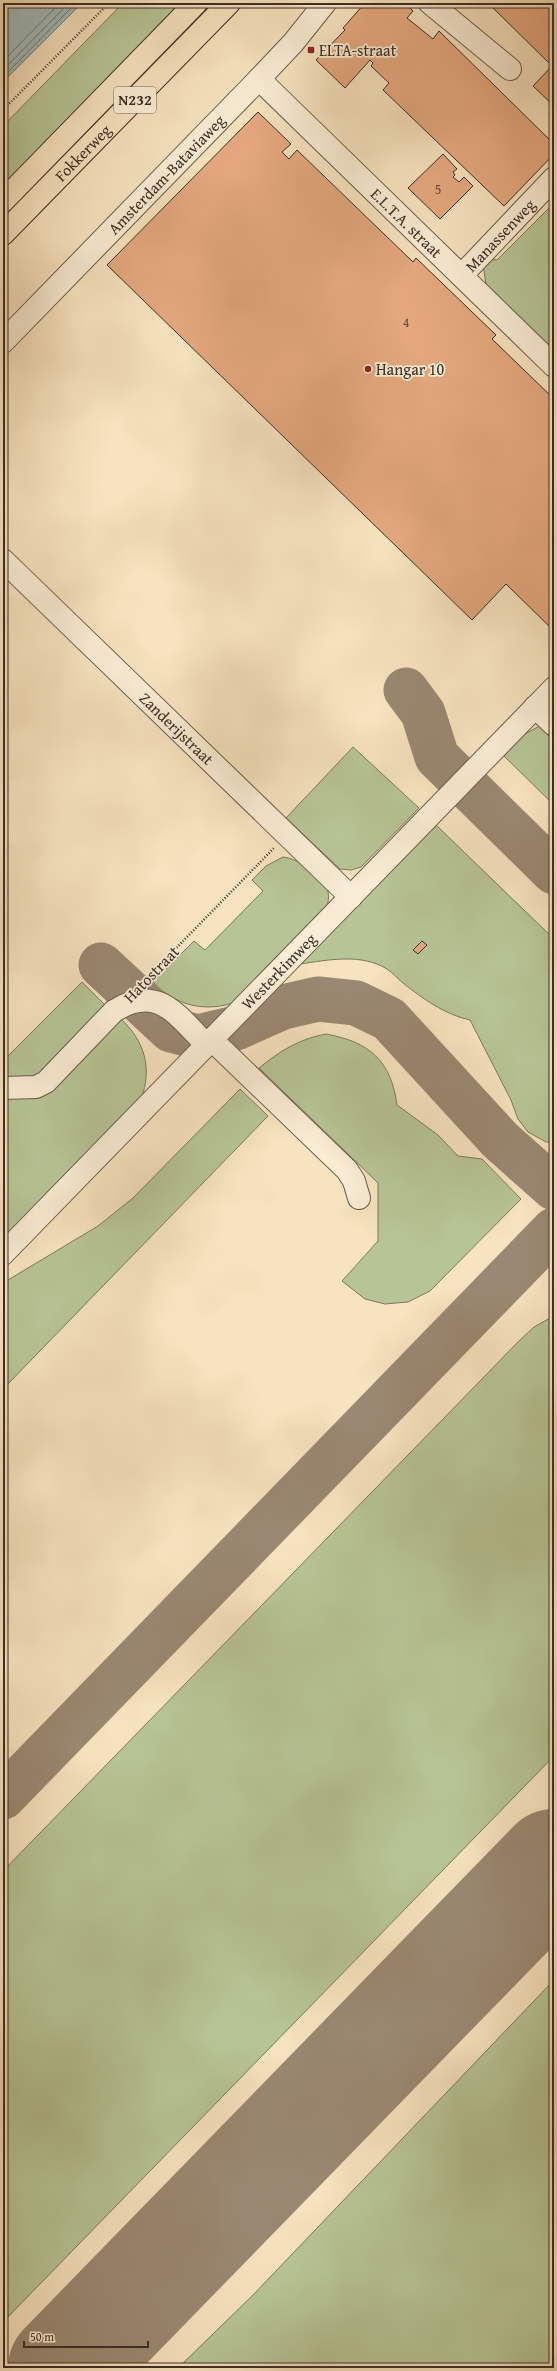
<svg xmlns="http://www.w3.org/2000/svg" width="557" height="2371" font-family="'Gentium Book Plus',serif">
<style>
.green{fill:#b7c596;stroke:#7a7a5e}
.water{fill:#a1bbbc;stroke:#798380}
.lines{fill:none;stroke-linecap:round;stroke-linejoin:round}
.shore{stroke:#6e7471;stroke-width:1}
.taxiway{stroke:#9a8872;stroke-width:45}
.runway{stroke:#9a8872;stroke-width:112}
.building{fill:#e5a87e;stroke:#3c2e26}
.minor-casing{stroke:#6b5b4c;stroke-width:24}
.major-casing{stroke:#3c2e26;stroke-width:24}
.path{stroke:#3c2e26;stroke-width:2.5;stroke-dasharray:1 2;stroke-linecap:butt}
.minor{stroke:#faedd5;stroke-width:22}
.major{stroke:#f7e3bf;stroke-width:22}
.poi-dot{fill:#8f2418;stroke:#faedd5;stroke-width:1.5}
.labels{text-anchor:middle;stroke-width:3.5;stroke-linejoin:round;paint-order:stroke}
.number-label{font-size:14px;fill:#664c3c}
.shield{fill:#faedd5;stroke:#75675a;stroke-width:1}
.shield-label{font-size:15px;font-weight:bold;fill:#3c2e26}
.poi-label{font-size:16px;fill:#3c2e26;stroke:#faedd5;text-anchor:start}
.street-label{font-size:16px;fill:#3c2e26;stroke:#faedd5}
</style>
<rect width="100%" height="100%" fill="#f7e3bf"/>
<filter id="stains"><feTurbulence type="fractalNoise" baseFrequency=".005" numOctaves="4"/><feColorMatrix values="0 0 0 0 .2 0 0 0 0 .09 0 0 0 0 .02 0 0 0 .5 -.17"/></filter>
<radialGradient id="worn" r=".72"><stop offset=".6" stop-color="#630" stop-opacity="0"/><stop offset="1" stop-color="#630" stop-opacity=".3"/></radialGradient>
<g class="green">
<polygon points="123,3 181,3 3,185 3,126"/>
<polygon points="554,203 554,350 486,284 483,265 488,259 497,260"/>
<polygon points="554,718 554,805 503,755 523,735"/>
<polygon points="353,747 419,808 361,867 351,870 340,869 286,818"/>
<path d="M436,825l118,114v203h-8l-18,-10 -10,-13 -7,-19 -41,-80c-24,-5 -47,-21 -67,-37 -5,-4 -10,-10 -16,-14 -26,-16 -59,-9 -87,-5z"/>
<path d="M283,857c16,2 37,17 44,32 3,7 1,14 -1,21l-87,91c-32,12 -62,6 -86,-19l41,-41 11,9 58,-59 -11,-11 14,-14z"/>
<polygon points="82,982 106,1006 46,1071 28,1078 3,1080 3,1052 8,1056"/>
<path d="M120,1018c24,22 33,50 21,81l-138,142v-144h29z"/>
<path d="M326,1034c44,8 65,27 71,71l41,30 20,21 24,3 39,40 -91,92 -22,11 -23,2 -20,-5 -23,-18 36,-40v-58l-119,-115c21,-17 40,-29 67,-34z"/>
<polygon points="240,1089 268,1116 3,1389 3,1283 98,1226 133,1198"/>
<polygon points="554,1316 554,1756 3,2322 3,1871 518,1342 534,1327"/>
<polygon points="554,1980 554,2368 178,2368 253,2295"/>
</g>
<polygon class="water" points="3,3 82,3 3,82"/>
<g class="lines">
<g class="shore">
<polyline points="3,61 60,3"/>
<polyline points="3,70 69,3"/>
<polyline points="3,77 76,3"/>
</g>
<g class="taxiway">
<polyline points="406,690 423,713 437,757 554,872"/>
<polyline points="101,965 171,1030 198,1037 236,1028 283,1007 318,999 356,1003 389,1019 500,1140 554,1188"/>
<polyline points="3,1797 554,1230"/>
</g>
<polyline class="runway" points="64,2368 554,1865"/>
</g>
<g class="building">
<polygon points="365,3 405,3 413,11 407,18 433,39 439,31 554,144 554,154 504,206 383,90 389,83 371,66 373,63 370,60 345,88 316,60 345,30 343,28"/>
<polygon points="488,3 554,3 554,106 533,86 552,66"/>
<polygon points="258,112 291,144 282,152 289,159 297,150 413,262 416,258 496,335 492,339 554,399 554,631 506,584 472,620 107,265"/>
<polygon points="443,154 457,169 453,172 455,175 453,177 459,182 464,177 473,186 440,219 408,188"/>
<polygon points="422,941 427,945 418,954 413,950"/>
</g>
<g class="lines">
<defs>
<g id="minor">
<polyline points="430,3 510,69"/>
<path id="s1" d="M259,79l295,287"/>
<path id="s2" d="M462,275l92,-97"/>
<path id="s3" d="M3,342l256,-263 34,-36 32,-40"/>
<path id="s4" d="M3,560l348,337"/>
<polyline points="535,707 554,725"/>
<polyline points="212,1040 347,1170 354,1181 359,1198"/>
<path d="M3,1088l33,-1 10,-5 68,-71c45,-28 63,5 93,34"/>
<path id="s5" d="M3,1254l551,-566"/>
</g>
<g id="major">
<polyline points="3,201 196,3"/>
<path id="s6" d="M3,234l226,-231"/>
</g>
</defs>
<use href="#minor" class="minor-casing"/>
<use href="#major" class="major-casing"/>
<g class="path">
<polyline points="3,110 109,3"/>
<polyline points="143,982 274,848"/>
</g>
<use href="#minor" class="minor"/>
<use href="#major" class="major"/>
</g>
<g class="poi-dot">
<rect x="307" y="46" width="8" height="8" rx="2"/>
<circle cx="368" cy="369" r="4"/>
</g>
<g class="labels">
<g class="number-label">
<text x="438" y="194">5</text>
<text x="406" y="327">4</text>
</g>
<rect class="shield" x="114" y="87" width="42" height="26" rx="3"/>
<g class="shield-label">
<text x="135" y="105">N232</text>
</g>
<g class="poi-label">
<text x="319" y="56">ELTA-straat</text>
<text x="376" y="375">Hangar 10</text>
</g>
<g class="street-label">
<text dy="6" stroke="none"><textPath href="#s6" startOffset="114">Fokkerweg</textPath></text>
<text dy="6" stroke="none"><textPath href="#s3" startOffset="234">Amsterdam-Bataviaweg</textPath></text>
<text dy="6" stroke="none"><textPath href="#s1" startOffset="206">E.L.T.A. straat</textPath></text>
<text dy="6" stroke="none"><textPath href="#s2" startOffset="55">Manassenweg</textPath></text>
<text dy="6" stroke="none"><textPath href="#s4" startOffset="242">Zanderijstraat</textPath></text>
<text dy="6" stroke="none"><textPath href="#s5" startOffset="395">Westerkimweg</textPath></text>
<text transform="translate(151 974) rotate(-46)" y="6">Hatostraat</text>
</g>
</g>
<rect width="557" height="2371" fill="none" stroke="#f7e3bf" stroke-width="16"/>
<rect x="4" y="4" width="549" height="2363" fill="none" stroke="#3c2e26" stroke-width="2"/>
<rect x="8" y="8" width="541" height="2355" fill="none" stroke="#3c2e26"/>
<path d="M24 2341v6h124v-6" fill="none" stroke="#3c2e26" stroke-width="2"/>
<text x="30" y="2341" font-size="12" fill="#3c2e26" stroke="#faedd5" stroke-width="3" paint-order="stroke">50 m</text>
<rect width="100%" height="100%" filter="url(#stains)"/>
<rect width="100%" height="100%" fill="url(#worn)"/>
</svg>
